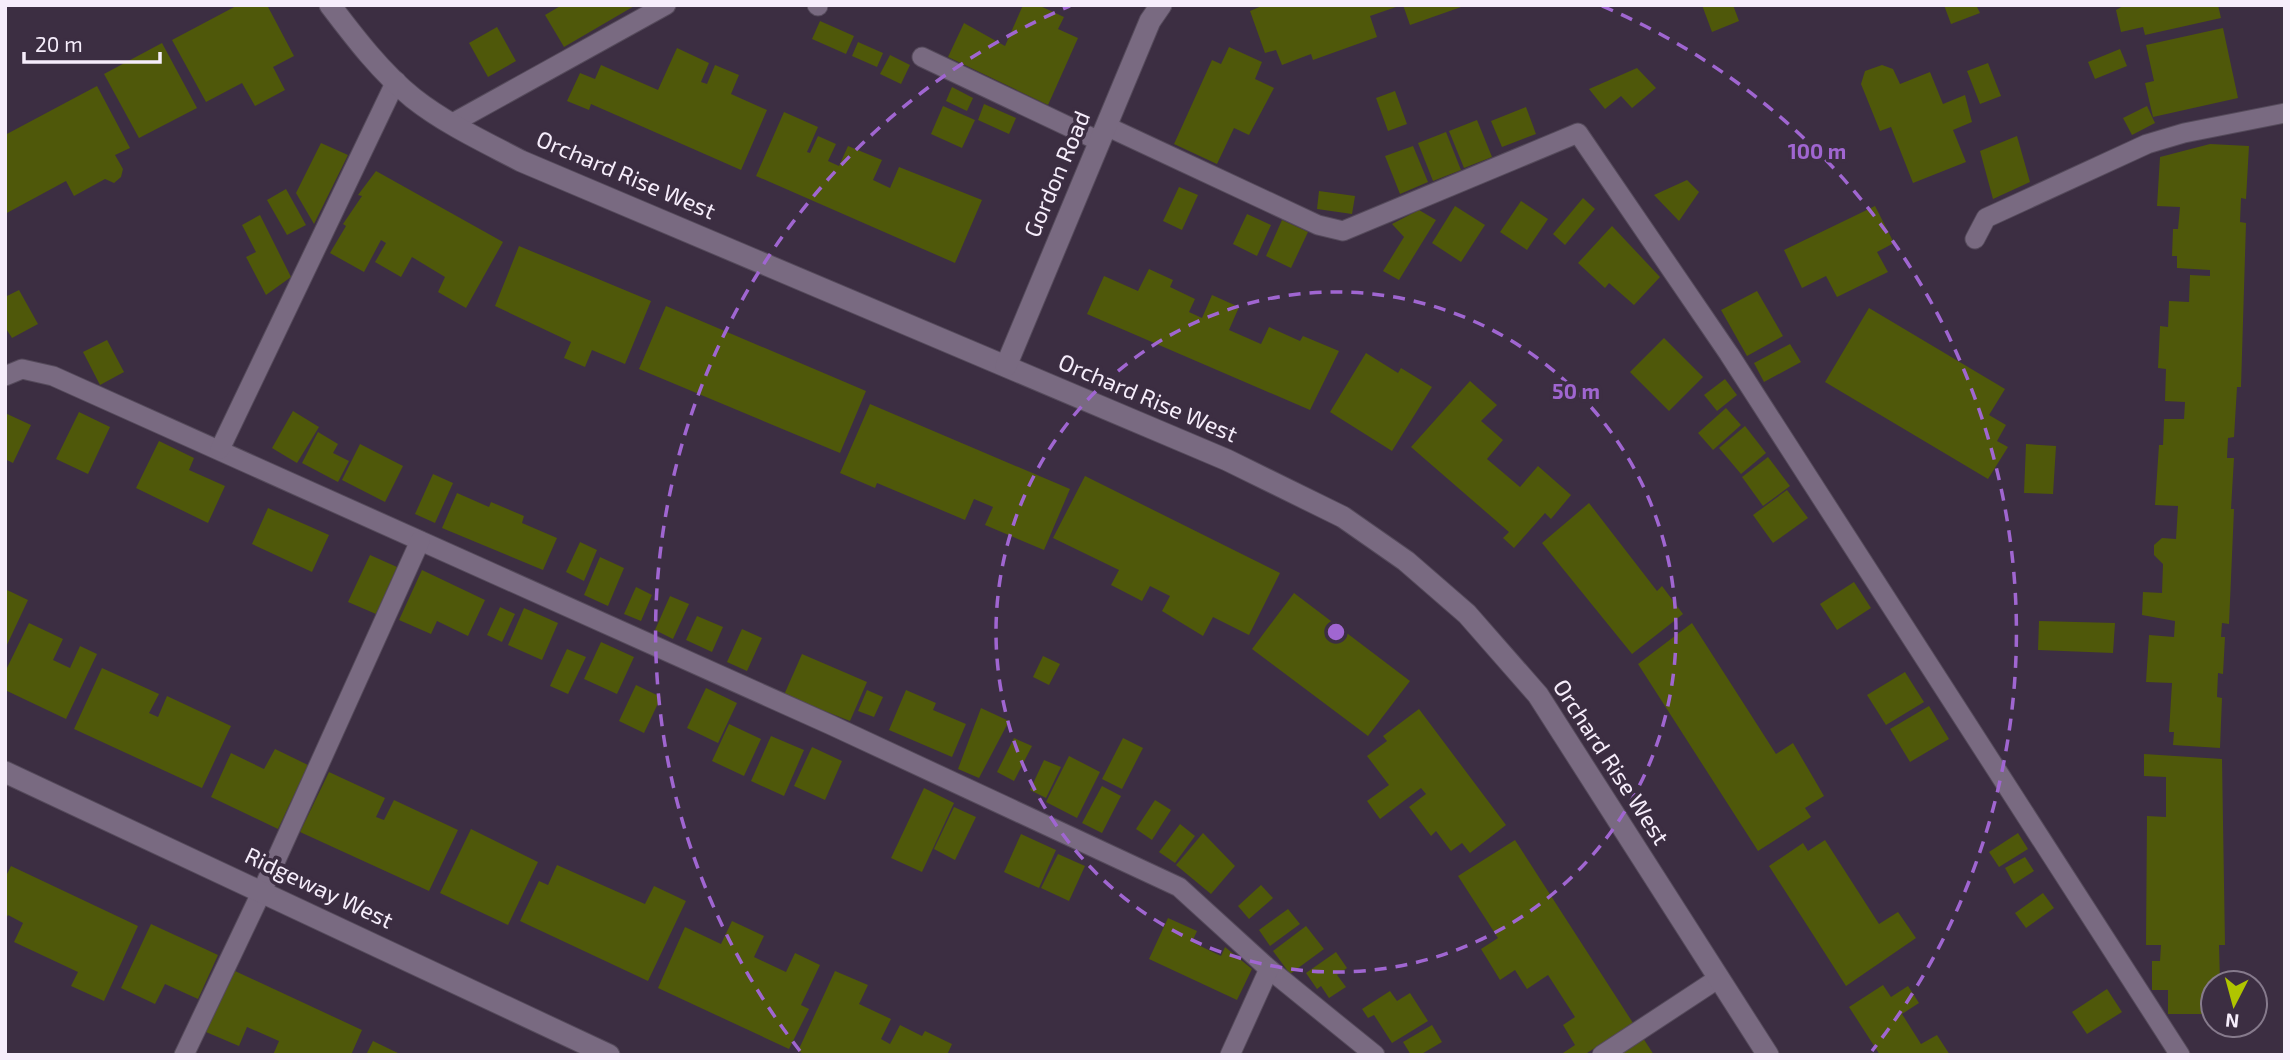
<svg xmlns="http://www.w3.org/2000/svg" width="2290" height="1060" font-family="'Exo 2',sans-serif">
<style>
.building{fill:#4f580a}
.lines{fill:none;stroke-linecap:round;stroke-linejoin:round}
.service-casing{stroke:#554a5b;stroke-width:21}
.minor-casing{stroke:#554a5b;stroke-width:23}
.service{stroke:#796a81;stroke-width:19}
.minor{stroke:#796a81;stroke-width:21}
.ring{fill:none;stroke:#a066d1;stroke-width:3.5;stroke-dasharray:12 9}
.labels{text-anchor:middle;stroke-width:7;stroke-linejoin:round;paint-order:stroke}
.street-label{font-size:23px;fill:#f6edfb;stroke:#3c2e42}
.centre{fill:#a066d1;stroke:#3c2e42;stroke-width:3.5}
.ring-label{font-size:21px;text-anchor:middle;font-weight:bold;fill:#a066d1;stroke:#3c2e42;stroke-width:7;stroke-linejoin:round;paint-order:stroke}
</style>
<rect width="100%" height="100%" fill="#3c2e42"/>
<g class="building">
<polygon points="238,5 267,5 294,56 273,67 285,90 255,106 242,83 206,102 172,40"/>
<polygon points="562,5 636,5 564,47 545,15"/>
<polygon points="1023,5 1038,5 1064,17 1058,29 1078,38 1048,105 948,57 964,23 1005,46"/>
<polygon points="1264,5 1399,5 1399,6 1370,16 1377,37 1313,60 1311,54 1282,65 1276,50 1265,53 1250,11"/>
<polygon points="1403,5 1464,5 1464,6 1410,25"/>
<polygon points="1702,5 1733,5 1739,21 1712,32"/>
<polygon points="1944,5 1976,5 1980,13 1951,24"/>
<polygon points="2125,5 2218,5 2221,18 2145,35 2143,27 2121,32 2116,10"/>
<polygon points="820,21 854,36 846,54 812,39"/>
<polygon points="497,27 516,61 488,77 469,43"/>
<polygon points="2223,28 2238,98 2153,117 2145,83 2154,81 2146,45"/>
<polygon points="858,42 883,53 877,67 852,56"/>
<polygon points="162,43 197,108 139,138 104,74"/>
<polygon points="1229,47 1262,62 1255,79 1274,88 1249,135 1234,128 1217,164 1174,144 1212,60 1221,64"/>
<polygon points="677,48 709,63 701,82 707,84 715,65 739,75 731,94 767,110 741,170 591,104 589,110 567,101 580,73 595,79 601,65 658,90"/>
<polygon points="2120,49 2127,66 2095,79 2088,62"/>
<polygon points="890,55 910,65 901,84 880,74"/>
<polygon points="1988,63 2001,96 1980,104 1967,71"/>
<polygon points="1882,65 1893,69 1900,84 1930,72 1943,104 1965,95 1972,122 1953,130 1966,162 1913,183 1891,127 1880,131 1861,84 1865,71"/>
<polygon points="1637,68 1656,88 1632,108 1621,96 1605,109 1589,89"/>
<polygon points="97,86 130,148 115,155 123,169 121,177 114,183 105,179 74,196 66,181 5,214 5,135"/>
<polygon points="952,87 973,98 967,111 946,101"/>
<polygon points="1395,91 1407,124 1388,131 1376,98"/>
<polygon points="984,104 1016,118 1009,134 978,120"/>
<polygon points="943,106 975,120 962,148 931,134"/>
<polygon points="2147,106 2155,123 2132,135 2123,118"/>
<polygon points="1526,107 1536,134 1502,147 1491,121"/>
<polygon points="784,112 818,127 807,152 810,153 818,136 836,144 828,161 839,166 848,146 882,160 873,180 890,188 899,167 982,200 955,263 756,176"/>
<polygon points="1477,120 1492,157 1464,168 1449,131"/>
<polygon points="1446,132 1461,170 1433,181 1418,143"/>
<polygon points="2017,136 2030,182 1993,199 1980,151"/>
<polygon points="321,143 348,155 314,224 296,193"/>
<polygon points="2210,144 2249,146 2246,199 2241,198 2240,222 2246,223 2241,387 2237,387 2234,437 2228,438 2227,458 2234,458 2231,509 2234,509 2229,624 2222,623 2221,637 2225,637 2223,674 2218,673 2217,697 2222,698 2220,748 2173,745 2174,732 2169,732 2172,683 2146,682 2149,635 2174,637 2175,621 2142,615 2143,592 2162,593 2163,564 2154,555 2154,545 2162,538 2176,539 2178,506 2155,505 2159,445 2163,445 2164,419 2184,419 2185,402 2165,401 2166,369 2158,368 2160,326 2168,327 2169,301 2189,302 2190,275 2210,276 2210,270 2177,268 2177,256 2172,256 2173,229 2178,229 2180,207 2157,206 2160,157"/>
<polygon points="1413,146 1428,182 1400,194 1385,156"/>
<polygon points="376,171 503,242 466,308 438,292 445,277 412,257 401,277 375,262 386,243 381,240 364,272 330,253 346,226 343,224 362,196 358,195"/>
<polygon points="1687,180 1699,192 1679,221 1654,195"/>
<polygon points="1179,187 1198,195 1182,230 1163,221"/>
<polygon points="286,189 306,225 287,235 267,200"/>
<polygon points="1319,191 1355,196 1352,214 1317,209"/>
<polygon points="1583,198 1595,209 1565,245 1553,234"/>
<polygon points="1521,201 1548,219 1527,250 1500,232"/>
<polygon points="1455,206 1485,225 1461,262 1432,243"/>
<polygon points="1875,206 1894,243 1877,252 1888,272 1837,297 1826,276 1802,288 1784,250"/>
<polygon points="1419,210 1436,220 1399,280 1383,271 1404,237 1392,224"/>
<polygon points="1247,214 1271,225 1257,256 1233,244"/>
<polygon points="260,215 291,277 266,295 246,257 256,252 242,225"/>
<polygon points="1282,220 1308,232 1291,268 1266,256"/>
<polygon points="1612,226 1660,277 1634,305 1609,283 1605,288 1578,263"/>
<polygon points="519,246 651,301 625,364 592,350 585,367 564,358 571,342 495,306"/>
<polygon points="1149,269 1173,280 1170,287 1195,299 1189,312 1202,318 1212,295 1239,307 1229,330 1261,344 1269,327 1300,341 1303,336 1339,351 1310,410 1087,314 1104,276 1138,291"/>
<polygon points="19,290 38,324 12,338 5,327 5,297"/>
<polygon points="1757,291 1783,336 1747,356 1721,310"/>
<polygon points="666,306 866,391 840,453 639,369"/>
<polygon points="1869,308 2005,389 1989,415 2006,425 1997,441 2008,447 1988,479 1825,382"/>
<polygon points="1664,338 1703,377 1669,411 1630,372"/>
<polygon points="107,340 124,372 100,385 83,352"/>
<polygon points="1790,344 1801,362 1764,382 1754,363"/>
<polygon points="1366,353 1398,373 1401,368 1432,387 1392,451 1330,412"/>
<polygon points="1725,379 1737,395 1717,411 1704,395"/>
<polygon points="1470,381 1497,405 1481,421 1503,440 1487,459 1520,487 1538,466 1571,495 1551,519 1545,513 1514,548 1503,538 1509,532 1411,447"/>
<polygon points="870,404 1070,489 1044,550 985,525 993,507 974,499 965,520 877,483 875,488 840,473"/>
<polygon points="1726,408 1741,425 1713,450 1698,433"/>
<polygon points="293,411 319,427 297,463 272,448"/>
<polygon points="79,412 110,427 88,474 56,459"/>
<polygon points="5,413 31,425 13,463 5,459"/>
<polygon points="1745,426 1766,453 1741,474 1719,448"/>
<polygon points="318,432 338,444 333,453 349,461 338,482 302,463"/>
<polygon points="159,441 194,458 189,470 225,486 208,523 136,488"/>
<polygon points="360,444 403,466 385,502 342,480"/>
<polygon points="2026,444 2056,446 2053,494 2024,493"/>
<polygon points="1768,457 1790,486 1763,506 1742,477"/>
<polygon points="433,474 453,483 435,523 415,514"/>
<polygon points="1085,476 1280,573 1249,635 1213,617 1203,636 1162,611 1170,596 1150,586 1142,601 1111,585 1119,570 1053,538"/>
<polygon points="1787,490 1808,518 1773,543 1753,515"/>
<polygon points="457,493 489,507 491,502 524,516 522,523 557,538 543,570 442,528"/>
<polygon points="1589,503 1657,591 1662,586 1683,614 1632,654 1542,543"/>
<polygon points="268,508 329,535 312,572 252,544"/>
<polygon points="580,542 597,550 584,581 566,572"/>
<polygon points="370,555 397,567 376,614 348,602"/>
<polygon points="600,557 624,568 608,606 584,595"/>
<polygon points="422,570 485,600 468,636 437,621 431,634 399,620"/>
<polygon points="1854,582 1871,608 1837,630 1820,604"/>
<polygon points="636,587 652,595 641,621 624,614"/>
<polygon points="5,589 28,600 5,649"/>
<polygon points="1294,593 1410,681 1368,736 1252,649"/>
<polygon points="670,596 689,604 673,639 655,630"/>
<polygon points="500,607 515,614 502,642 487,635"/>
<polygon points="524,608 558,623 542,660 508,645"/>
<polygon points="697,616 723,627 712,652 686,640"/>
<polygon points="2039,621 2115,623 2113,653 2038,650"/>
<polygon points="29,623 63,639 53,660 70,668 80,646 97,654 66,719 5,690 5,672"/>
<polygon points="1692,623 1776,754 1793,743 1824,796 1805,808 1811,817 1758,851 1638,664"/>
<polygon points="742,629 762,638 747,671 727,662"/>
<polygon points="601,642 634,657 617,694 584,679"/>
<polygon points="567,649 586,657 568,694 550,686"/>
<polygon points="802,654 867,682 850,721 784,695"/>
<polygon points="1043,656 1060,664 1049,685 1033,677"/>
<polygon points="102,668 159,694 149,713 158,717 167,696 231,726 202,788 74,729"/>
<polygon points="1905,672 1924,702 1886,725 1867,695"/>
<polygon points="636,685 661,697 644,733 619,721"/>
<polygon points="706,688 737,703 718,743 687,728"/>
<polygon points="867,690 883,697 874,717 858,711"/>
<polygon points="906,690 936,703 933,710 966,724 952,757 889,730"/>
<polygon points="1929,706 1949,739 1910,762 1890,729"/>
<polygon points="981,708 1009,721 979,778 958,769"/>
<polygon points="1419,709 1506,825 1470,853 1462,843 1451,851 1436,831 1431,836 1409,807 1426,794 1421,788 1380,819 1367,801 1389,785 1367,756 1387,741 1383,736"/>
<polygon points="729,724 761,739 744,776 712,761"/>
<polygon points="771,736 804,750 784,796 751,781"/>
<polygon points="1014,738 1032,746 1014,781 997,772"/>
<polygon points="1123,738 1143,748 1122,789 1102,779"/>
<polygon points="812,747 842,761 825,800 794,786"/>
<polygon points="275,749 308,765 278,829 211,797 231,753 264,769"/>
<polygon points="2144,754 2222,759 2225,945 2219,945 2220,983 2213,983 2213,1014 2168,1014 2168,990 2152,990 2152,961 2160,961 2161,945 2146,945 2147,816 2166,817 2166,777 2144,776"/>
<polygon points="1069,756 1100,772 1077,818 1046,802"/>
<polygon points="1044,760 1061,767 1046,798 1030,790"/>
<polygon points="329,772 385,798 376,817 384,820 394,800 458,830 429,891 300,832"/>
<polygon points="1102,786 1121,796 1102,833 1082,823"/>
<polygon points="924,788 954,803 922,872 891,858"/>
<polygon points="1155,800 1171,810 1152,840 1136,829"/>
<polygon points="954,807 976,817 955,860 934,849"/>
<polygon points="1180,824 1195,836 1175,863 1159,852"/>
<polygon points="471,829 538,862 508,925 440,893"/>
<polygon points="1203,833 1235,866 1211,894 1176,865"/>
<polygon points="2018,833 2028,849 1999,867 1989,852"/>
<polygon points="1021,834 1056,850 1039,888 1004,872"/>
<polygon points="1515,840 1633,1023 1584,1055 1560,1055 1575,1045 1563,1025 1575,1017 1548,975 1527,989 1515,970 1500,980 1481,949 1498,938 1458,876"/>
<polygon points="1825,840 1879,924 1898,912 1916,938 1846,986 1769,866 1803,843 1808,851"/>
<polygon points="1058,854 1085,866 1069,901 1041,888"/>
<polygon points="2025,857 2034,871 2014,884 2005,868"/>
<polygon points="557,865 645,904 654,886 686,901 648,981 520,921 539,881 548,885"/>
<polygon points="11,866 138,926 104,1001 71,986 78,972 14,942 23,923 8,915 5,920 5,878"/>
<polygon points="1261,885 1273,898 1249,919 1238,906"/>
<polygon points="2043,893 2054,908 2026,928 2015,913"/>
<polygon points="1288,909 1300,924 1270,946 1259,930"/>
<polygon points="1168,918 1197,931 1192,942 1221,956 1225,947 1252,969 1237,1000 1149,959"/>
<polygon points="732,921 764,936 754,957 786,972 795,953 820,965 801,1005 809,1009 789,1049 658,988 685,927 721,944"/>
<polygon points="151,924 218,955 198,999 165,984 155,1004 121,988"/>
<polygon points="1306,926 1324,949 1290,974 1273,951"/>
<polygon points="1336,952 1347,968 1337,975 1346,987 1329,998 1321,986 1317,989 1306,973"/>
<polygon points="235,971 362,1030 351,1055 273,1055 279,1041 247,1027 239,1046 206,1032"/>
<polygon points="835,971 868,985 859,1004 891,1019 881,1039 890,1044 900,1025 922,1036 925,1031 952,1044 947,1055 806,1055 798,1051"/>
<polygon points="1883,985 1891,997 1908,986 1919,1003 1902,1014 1921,1044 1937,1035 1950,1055 1880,1055 1849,1007"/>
<polygon points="2107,989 2122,1012 2087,1034 2072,1012"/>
<polygon points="1390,991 1397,1001 1410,993 1428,1021 1392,1043 1374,1015 1368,1018 1362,1009"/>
<polygon points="1432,1025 1442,1042 1420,1055 1411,1055 1403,1042"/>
<polygon points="1643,1038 1654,1055 1616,1055"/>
<polygon points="373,1041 402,1055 366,1055"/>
</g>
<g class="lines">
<defs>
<g id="service">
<polyline points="817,5 818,6"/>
<polyline points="922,57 1099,141"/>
<polyline points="451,124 666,5"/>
<polyline points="1106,126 1318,225 1343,231 1578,133 1729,354 2180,1055"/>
<polyline points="1975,239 1986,218 2147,144 2184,133 2285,113"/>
<polyline points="5,376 22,369 53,376 831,725 1179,887 1269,969 1375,1055"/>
<polyline points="220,449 396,81"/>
<polyline points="184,1055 262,891 420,541"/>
<polyline points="1230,1055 1269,969"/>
<polyline points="1602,1055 1719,978"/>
</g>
<g id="minor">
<path d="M330,5c25,33 51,67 83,93 33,26 72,44 108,63l706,299 116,57 63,44 61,53 71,81 230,360"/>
<polyline points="1006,366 1150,21 1161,5"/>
<polyline points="5,772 609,1055"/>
</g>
</defs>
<use href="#service" class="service-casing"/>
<use href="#minor" class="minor-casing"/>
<use href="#service" class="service"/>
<use href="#minor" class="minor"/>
</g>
<g class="ring">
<circle cx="1336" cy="632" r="340"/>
<path d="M800 1051A680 680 0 0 1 1070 6M1602 6A680 680 0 0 1 1872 1051"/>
</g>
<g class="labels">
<g class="street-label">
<text transform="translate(1057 174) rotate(-67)" y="8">Gordon Road</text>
<text transform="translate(626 175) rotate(23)" y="8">Orchard Rise West</text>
<text transform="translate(1148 398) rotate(23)" y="8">Orchard Rise West</text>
<text transform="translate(1611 762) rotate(57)" y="8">Orchard Rise West</text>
<text transform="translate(319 888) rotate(25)" y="8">Ridgeway West</text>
</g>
</g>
<circle cx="1336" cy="632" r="10" class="centre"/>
<g class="ring-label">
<text x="1817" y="159">100 m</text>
<text x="1576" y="399">50 m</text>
</g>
<rect width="2290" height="1060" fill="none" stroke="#f6edfb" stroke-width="14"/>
<g transform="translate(2234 1004) rotate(186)"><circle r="33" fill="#3c2e42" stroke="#867a8c" stroke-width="2"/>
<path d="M0-5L12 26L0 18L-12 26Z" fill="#b0c500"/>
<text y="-10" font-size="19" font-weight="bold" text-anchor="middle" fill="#f6edfb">N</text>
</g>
<path d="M24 52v10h136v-10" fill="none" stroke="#f6edfb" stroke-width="3.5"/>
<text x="35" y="52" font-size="21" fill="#f6edfb" stroke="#3c2e42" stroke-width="5" paint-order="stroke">20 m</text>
</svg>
